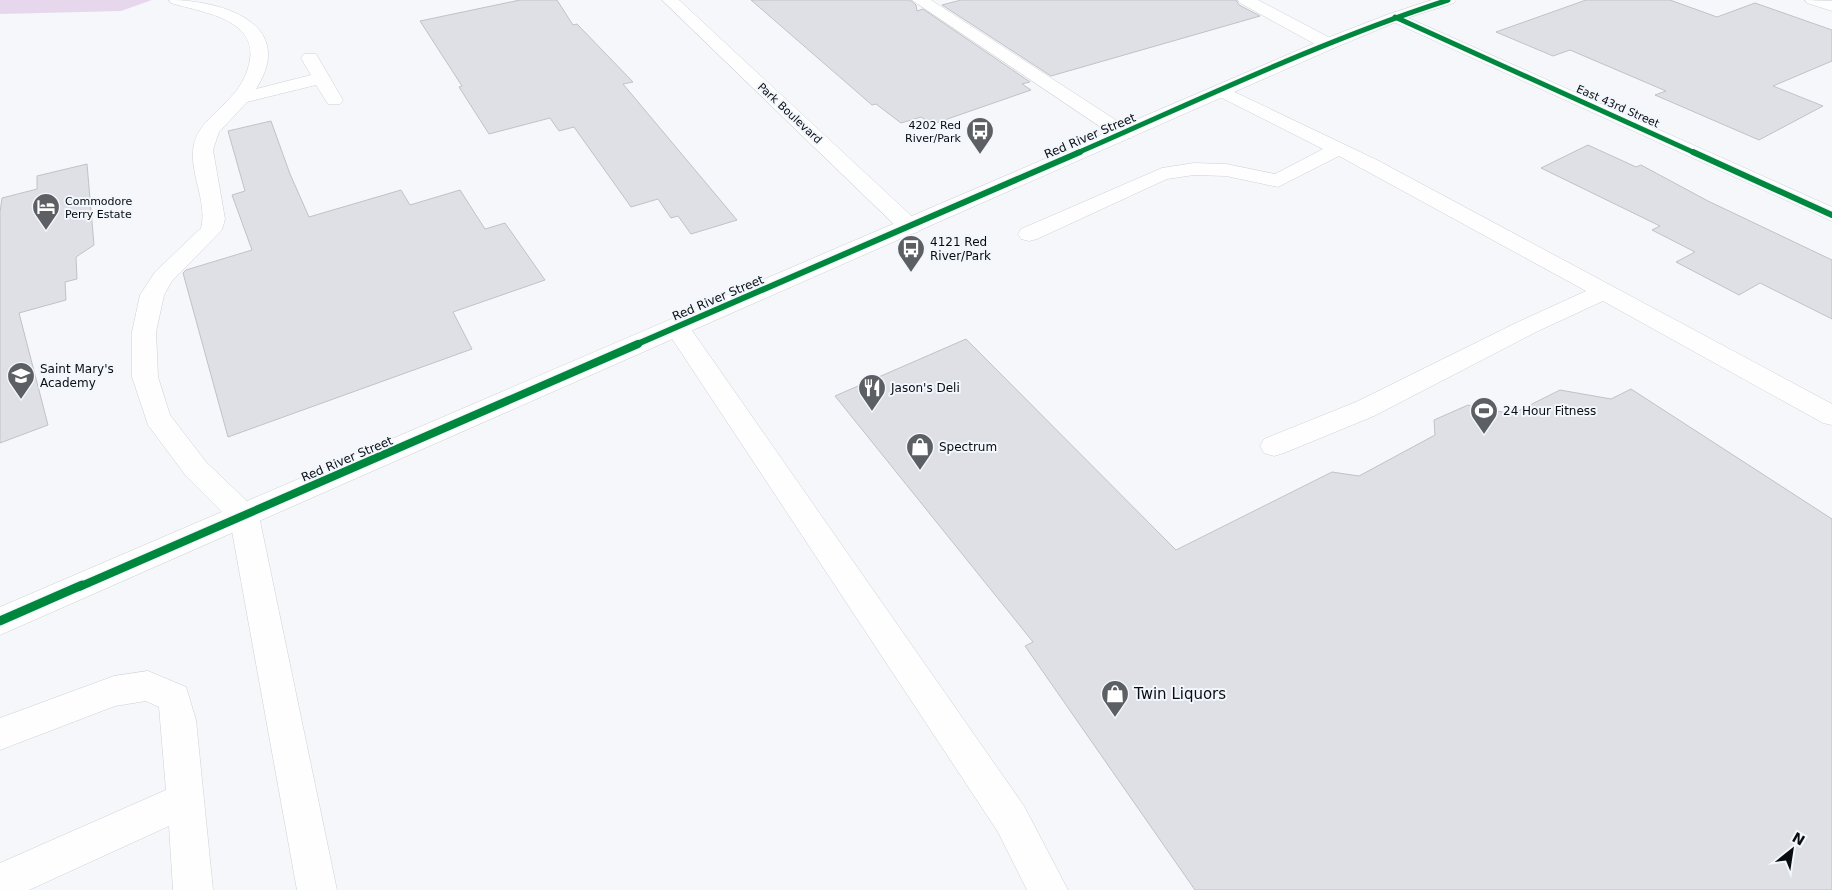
<svg xmlns="http://www.w3.org/2000/svg" width="1832" height="890" font-family="'DejaVu Sans',sans-serif">
<style>
.green{fill:#e7d7ec}
.building{fill:#dfe0e5;stroke:#c1c2c6}
.lines{fill:none;stroke-linecap:round;stroke-linejoin:round}
.lane-casing{stroke:#ced1d6;stroke-width:1}
.street-casing{stroke:#ced1d6;stroke-width:1}
.secondary-casing{stroke:#ced1d6;stroke-width:1}
.lane{fill:#fefefe;fill-rule:evenodd}
.street{fill:#fefefe;fill-rule:evenodd}
.secondary{fill:#fefefe;fill-rule:evenodd}
.cycleway-far3-casing{stroke:#f2f7fd;stroke-width:7}
.cycleway-far2-casing{stroke:#f2f7fd;stroke-width:9}
.cycleway-far1-casing{stroke:#f2f7fd;stroke-width:11}
.cycleway-casing{stroke:#f2f7fd;stroke-width:12}
.cycleway-far3{stroke:#00873e;stroke-width:5}
.cycleway-far2{stroke:#00873e;stroke-width:6}
.cycleway-far1{stroke:#00873e;stroke-width:8}
.cycleway{stroke:#00873e;stroke-width:9}
.labels{text-anchor:middle;stroke-width:4;stroke-linejoin:round;paint-order:stroke}
.far-street-label{font-size:11px;fill:#090d12;stroke:#f2f7fd}
.far-poi-label{font-size:11px;fill:#090d12;stroke:#f2f7fd;text-anchor:end}
.street-label{font-size:12px;fill:#090d12;stroke:#f2f7fd}
.poi-label{font-size:12px;fill:#090d12;stroke:#f2f7fd;text-anchor:start}
.near-poi-label{font-size:15px;fill:#090d12;stroke:#f2f7fd;text-anchor:start}
</style>
<rect width="100%" height="100%" fill="#f5f7fa"/>
<polygon class="green" points="0,0 152,0 121,11 0,14"/>
<g class="building">
<polygon points="520,0 557,0 573,25 577,24 633,82 623,84 737,220 691,234 678,216 671,218 658,199 631,207 574,127 559,131 550,118 489,134 459,87 462,86 420,21"/>
<polygon points="751,0 910,0 916,5 917,11 923,9 1030,82 1022,84 1031,90 936,123 932,119 927,121 921,117 901,123 876,104 872,105"/>
<polygon points="961,0 1236,0 1239,5 1260,16 1051,76 942,5"/>
<polygon points="1586,0 1670,0 1717,17 1755,3 1832,30 1832,61 1773,86 1823,106 1759,140 1655,95 1666,91 1570,50 1553,56 1496,32"/>
<polygon points="271,121 290,174 309,217 401,190 410,205 460,190 485,229 505,223 545,280 453,312 472,349 228,437 183,273 186,270 252,250 232,195 245,191 228,131"/>
<polygon points="1588,145 1636,167 1641,165 1708,201 1832,260 1832,319 1760,283 1739,295 1676,262 1695,252 1652,230 1660,226 1541,168"/>
<polygon points="87,164 94,245 76,257 77,279 65,282 66,300 19,313 48,425 0,443 0,212 2,198 37,189 37,176"/>
<polygon points="966,339 1176,550 1332,472 1359,476 1435,435 1434,420 1468,405 1512,414 1560,390 1611,399 1631,389 1832,519 1832,890 1195,890 1025,646 1033,642 835,396"/>
</g>
<g class="lines">
<defs>
<g id="lane">
<path d="M169,0c52,0 129,23 87,89l55,-14 -10,-17 3,-4h12l27,46 -3,4h-12l-12,-19 -69,17 -28,30 -6,18 12,69 -3,11 -50,51 -8,14 -8,37 2,45 12,38 36,47 48,46 5,8 78,374h-40l-67,-370 -44,-44 -38,-51 -16,-48v-45l8,-37 15,-23 46,-44c7,-27 -13,-56 -7,-84 4,-19 23,-31 35,-45 11,-11 19,-25 21,-40 6,-41 -50,-47 -79,-56z"/>
<polygon points="912,0 931,0 1131,130 1134,134 1131,138 1117,138"/>
<polygon points="1238,0 1258,0 1334,40 1336,44 1334,48 1322,48 1240,3"/>
<polygon points="1222,86 1377,160 1832,404 1832,425 1823,423 1603,301 1536,332 1374,416 1284,453 1274,456 1264,453 1260,446 1264,439 1356,402 1518,322 1586,291 1339,156 1278,187 1226,176 1194,175 1167,179 1037,239 1029,241 1021,239 1018,234 1021,229 1162,168 1194,163 1226,164 1275,174 1323,149 1216,95 1213,91 1216,87"/>
<polygon points="677,320 686,322 1024,806 1068,890 1027,890 998,832 665,328 668,322"/>
<polygon points="148,671 186,687 196,720 213,890 173,890 169,826 29,890 0,890 0,863 166,790 159,707 146,701 115,706 0,750 0,718 114,676"/>
</g>
<g id="street">
<polygon points="662,0 679,0 918,222 921,227 918,232 910,234 902,232"/>
<polygon points="1805,0 1832,1 1832,11 1807,3"/>
<polygon points="1395,12 1832,207 1832,221 1389,20 1387,17"/>
</g>
<polygon id="secondary" points="1432,0 1456,0 1454,3 1401,20 1334,48 0,635 0,607 1322,40 1389,14"/>
</defs>
<use href="#lane" class="lane-casing"/>
<use href="#street" class="street-casing"/>
<use href="#secondary" class="secondary-casing"/>
<use href="#lane" class="lane"/>
<use href="#street" class="street"/>
<use href="#secondary" class="secondary"/>
<defs>
<g id="cycleway-far3">
<polyline points="1395,17 1695,153"/>
<path d="M1077,153c122,-53 244,-112 371,-153"/>
</g>
<g id="cycleway-far2">
<polyline points="1693,152 1832,215"/>
<polyline points="635,345 1080,152"/>
</g>
<polyline id="cycleway-far1" points="79,587 638,344"/>
<polyline id="cycleway" points="0,621 82,585"/>
</defs>
<use href="#cycleway-far3" class="cycleway-far3-casing"/>
<use href="#cycleway-far2" class="cycleway-far2-casing"/>
<use href="#cycleway-far1" class="cycleway-far1-casing"/>
<use href="#cycleway" class="cycleway-casing"/>
<use href="#cycleway-far3" class="cycleway-far3"/>
<use href="#cycleway-far2" class="cycleway-far2"/>
<use href="#cycleway-far1" class="cycleway-far1"/>
<use href="#cycleway" class="cycleway"/>
</g>
<defs>
<symbol id="bus-pin" viewBox="-11 -11 22 30"><path d="M0 17L-7.5 6A9.5 9.5 0 1 1 7.5 6Z" fill="#5c5f63" stroke="#f2f7fd"/><path d="M-5-6H5V4H4V6H2V4H-2V6H-4V4H-5ZM-3.5-4V0h7V-4ZM-3.5 1.2v1.5H-2V1.2ZM2 1.2v1.5H3.5V1.2Z" fill="#fff"/></symbol>
<symbol id="hotel-pin" viewBox="-11 -11 22 30"><path d="M0 17L-7.5 6A9.5 9.5 0 1 1 7.5 6Z" fill="#5c5f63" stroke="#f2f7fd"/><path d="M-6-4.5h1.5V1H6V5H4.5V3h-9V5H-6ZM-4 0a1.8 1.8 0 1 1 3.6 0ZM.5 0V-2.5h3Q6-2.5 6 0Z" fill="#fff"/></symbol>
<symbol id="school-pin" viewBox="-11 -11 22 30"><path d="M0 17L-7.5 6A9.5 9.5 0 1 1 7.5 6Z" fill="#5c5f63" stroke="#f2f7fd"/><path d="M0-5L7-2L0 1L-7-2ZM-4 1L0 2.5L4 1V4Q0 6-4 4Z" fill="#fff"/></symbol>
<symbol id="restaurant-pin" viewBox="-11 -11 22 30"><path d="M0 17L-7.5 6A9.5 9.5 0 1 1 7.5 6Z" fill="#5c5f63" stroke="#f2f7fd"/><path d="M-5-6h1v4h1v-4h1v4h1v-4h1v5L-1.5 .5V6h-2V.5L-5-1ZM5-6V6H3V1.5H1.5Q1.5-4 5-6Z" fill="#fff"/></symbol>
<symbol id="stadium-pin" viewBox="-11 -11 22 30"><path d="M0 17L-7.5 6A9.5 9.5 0 1 1 7.5 6Z" fill="#5c5f63" stroke="#f2f7fd"/><path d="M0-5a6.5 5 0 1 0 0 10a6.5 5 0 1 0 0-10ZM-3.5-1.8h7v3.6h-7Z" fill="#fff"/></symbol>
<symbol id="shop-pin" viewBox="-11 -11 22 30"><path d="M0 17L-7.5 6A9.5 9.5 0 1 1 7.5 6Z" fill="#5c5f63" stroke="#f2f7fd"/><path d="M-5-2.5h2.3a2.7 3.5 0 0 1 5.4 0H5L5.5 6h-11ZM-1.5-2.5h3a1.5 2.3 0 0 0-3 0Z" fill="#fff"/></symbol>
</defs>
<g fill-rule="evenodd">
<use href="#bus-pin" x="964" y="115" width="32" height="43"/>
<use href="#hotel-pin" x="30" y="191" width="32" height="43"/>
<use href="#bus-pin" x="895" y="233" width="32" height="43"/>
<use href="#school-pin" x="5" y="360" width="32" height="43"/>
<use href="#restaurant-pin" x="856" y="372" width="32" height="43"/>
<use href="#stadium-pin" x="1468" y="395" width="32" height="43"/>
<use href="#shop-pin" x="904" y="431" width="32" height="43"/>
<use href="#shop-pin" x="1099" y="678" width="32" height="43"/>
</g>
<g class="labels">
<g class="far-street-label">
<text transform="translate(1618 106) rotate(24)" y="4">East 43rd Street</text>
<text transform="translate(790 113) rotate(43)" y="4">Park Boulevard</text>
</g>
<g class="far-poi-label">
<text x="961" y="129">4202 Red<tspan x="961" dy="13">River/Park</tspan></text>
<text x="65" y="205" text-anchor="start">Commodore<tspan x="65" dy="13">Perry Estate</tspan></text>
</g>
<g class="street-label">
<text transform="translate(1090 136) rotate(-23)" y="4">Red River Street</text>
<text transform="translate(718 298) rotate(-23)" y="4">Red River Street</text>
<text transform="translate(347 459) rotate(-23)" y="4">Red River Street</text>
</g>
<g class="poi-label">
<text x="930" y="246">4121 Red<tspan x="930" dy="14">River/Park</tspan></text>
<text x="40" y="373">Saint Mary's<tspan x="40" dy="14">Academy</tspan></text>
<text x="891" y="392">Jason's Deli</text>
<text x="1503" y="415">24 Hour Fitness</text>
<text x="939" y="451">Spectrum</text>
</g>
<g class="near-poi-label">
<text x="1134" y="699">Twin Liquors</text>
</g>
</g>
<g transform="translate(1792 850) rotate(30)" stroke="#f2f7fd" stroke-width="4" paint-order="stroke">
<path d="M0-4L9 19L0 12L-9 19Z" fill="#090d12"/>
<text y="-8" font-size="14" font-weight="bold" text-anchor="middle" fill="#090d12">N</text>
</g>
</svg>
